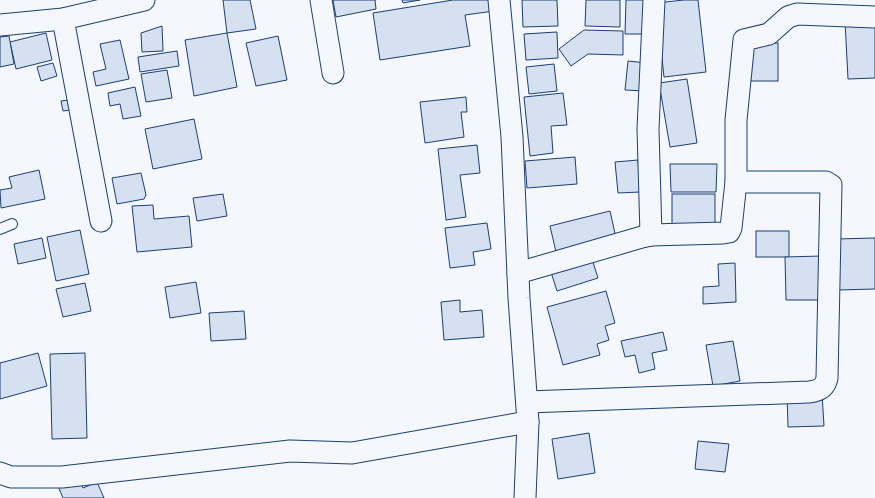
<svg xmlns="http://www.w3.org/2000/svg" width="875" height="498" font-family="'Open Sans',sans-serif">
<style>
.building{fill:#d5e0f0;stroke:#1d3f73}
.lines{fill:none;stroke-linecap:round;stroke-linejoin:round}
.service-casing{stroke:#1d3f73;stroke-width:12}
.minor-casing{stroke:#1d3f73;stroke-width:23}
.service{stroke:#f4f7fb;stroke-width:10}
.minor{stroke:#f4f7fb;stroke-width:21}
</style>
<rect width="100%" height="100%" fill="#f4f7fb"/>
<g class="building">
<polygon points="223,0 250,0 256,29 227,33"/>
<polygon points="333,0 375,0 376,9 336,17"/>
<polygon points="402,0 420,0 403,3"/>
<polygon points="453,0 492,0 494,11 465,15 470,46 380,60 373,13"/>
<polygon points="522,0 557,0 558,26 523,27"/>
<polygon points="586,0 620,0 620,27 585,26"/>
<polygon points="626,0 648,0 647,34 625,34"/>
<polygon points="684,0 698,0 706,72 664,77 656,3"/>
<polygon points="875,20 875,78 848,79 845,21"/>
<polygon points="162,26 163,51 142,52 141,33"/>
<polygon points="584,30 623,31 623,55 588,54 571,66 559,49"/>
<polygon points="557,32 558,58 526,60 524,34"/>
<polygon points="46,33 52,60 16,69 10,42"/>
<polygon points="227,33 237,87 194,96 185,40"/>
<polygon points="9,36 14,64 0,67 0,37"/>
<polygon points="278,36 287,80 256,86 246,43"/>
<polygon points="120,40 129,79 96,86 93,72 106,69 100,44"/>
<rect x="746" y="43" width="32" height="38"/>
<polygon points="177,51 179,66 140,72 138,57"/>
<polygon points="628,61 647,63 645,91 625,90"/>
<polygon points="53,63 57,76 41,81 37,67"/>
<polygon points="554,64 557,91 529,94 526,67"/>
<polygon points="167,70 172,98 146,102 141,74"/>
<polygon points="687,79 697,143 670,147 659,83"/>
<polygon points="135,87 141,116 123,119 120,104 110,106 108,93"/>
<polygon points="563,93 567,125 551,126 553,153 530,156 524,97"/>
<polygon points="466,97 467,112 461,112 464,137 425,143 420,102"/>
<polygon points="69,100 70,110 63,111 61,101"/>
<polygon points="194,119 202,159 153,169 145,129"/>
<polygon points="477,145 480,173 460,175 466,217 446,220 438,149"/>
<polygon points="575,157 577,184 527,188 525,161"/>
<polygon points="638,160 640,192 618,193 615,162"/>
<polygon points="670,164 717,164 716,192 671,192"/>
<polygon points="39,170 45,199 1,208 0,190 12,188 9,177"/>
<polygon points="141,173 146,195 144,199 117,204 112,178"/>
<polygon points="223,194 227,216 197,221 193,198"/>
<rect x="672" y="194" width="43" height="30"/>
<polygon points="153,205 154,219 189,216 192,247 137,252 132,206"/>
<polygon points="610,211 616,238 556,252 550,226"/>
<polygon points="487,223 491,249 473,252 475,265 450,268 445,228"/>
<polygon points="80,230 89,274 56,281 47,237"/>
<rect x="756" y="231" width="33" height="26"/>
<polygon points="42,238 46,258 18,264 14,244"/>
<polygon points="875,238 875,289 838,290 836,239"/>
<polygon points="591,256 598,278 557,291 550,269"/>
<polygon points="822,256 823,300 786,300 785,257"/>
<polygon points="735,263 736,302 703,304 703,287 719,286 718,264"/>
<polygon points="196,282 201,313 170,318 165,287"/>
<polygon points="85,283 91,311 63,317 56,289"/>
<polygon points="606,291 615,323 605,326 609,340 597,344 600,355 563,365 547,307"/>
<polygon points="460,300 460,312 482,310 484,337 444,340 441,302"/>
<polygon points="244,311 246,339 211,341 209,313"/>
<polygon points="663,332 667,350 652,353 655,369 639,373 635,355 625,357 621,341"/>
<polygon points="733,341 740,381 713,386 706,345"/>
<polygon points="38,353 47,386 0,399 0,363"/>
<polygon points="85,353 87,438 52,439 50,354"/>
<polygon points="822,393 824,426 788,427 787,395"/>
<polygon points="589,433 595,473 558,479 552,439"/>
<polygon points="698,441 729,444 725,472 695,469"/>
<polygon points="78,477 83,488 97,482 104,498 63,498 58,486"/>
</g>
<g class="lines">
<defs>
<polyline id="service" points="0,229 12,224"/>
<g id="minor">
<polyline points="321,0 333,73"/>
<polyline points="499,0 512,137 519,298 528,422 525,498"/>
<polyline points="63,19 101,221"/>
<polyline points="0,25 63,19 144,0"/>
<polyline points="651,235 648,129 654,0"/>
<polyline points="518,273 642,237 651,235 723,233 729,232 731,228 736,182 736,120 744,40 769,34 788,17 797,14 875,17"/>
<path d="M527,402l282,-10c10,-1 16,-4 18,-14l4,-193 -5,-3h-90"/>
<polyline points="0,473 11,477 62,477 290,451 352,453 528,422"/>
</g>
</defs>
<use href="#service" class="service-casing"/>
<use href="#minor" class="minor-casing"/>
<use href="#service" class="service"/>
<use href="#minor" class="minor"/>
</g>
</svg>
